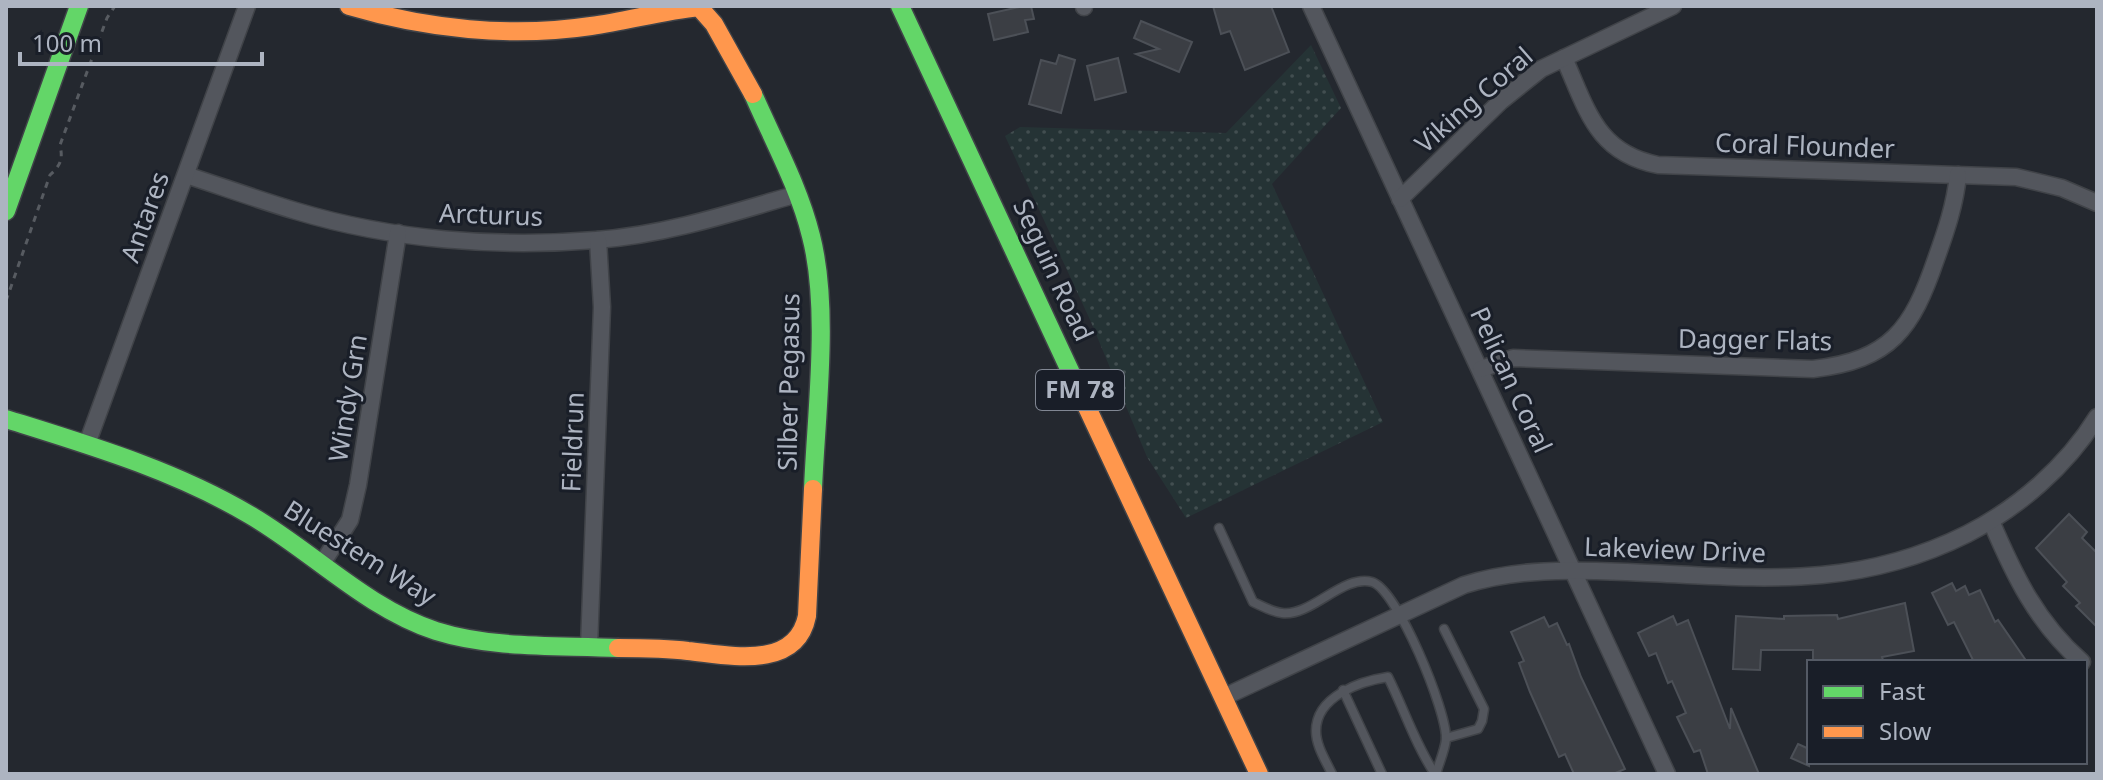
<svg xmlns="http://www.w3.org/2000/svg" width="2103" height="780" font-family="'Noto Sans',sans-serif">
<style>
.grass{fill:url(#grass-dots)}
.building{fill:#3b3e44;stroke:#4c5057;stroke-width:2}
.lines{fill:none;stroke-linecap:round;stroke-linejoin:round}
.lane-casing{stroke:#404348;stroke-width:11}
.street-casing{stroke:#404348;stroke-width:19}
.fast-casing{stroke:#404348;stroke-width:21}
.slow-casing{stroke:#404348;stroke-width:21}
.path{stroke:#575b61;stroke-width:3;stroke-dasharray:6 6;stroke-linecap:butt}
.lane{stroke:#53565d;stroke-width:8}
.street{stroke:#53565d;stroke-width:16}
.fast{stroke:#63d668;stroke-width:18}
.slow{stroke:#ff974d;stroke-width:18}
.labels{text-anchor:middle;stroke-width:6;stroke-linejoin:round;paint-order:stroke}
.shield{fill:#191e28;stroke:#818793;stroke-width:2}
.shield-label{font-size:24px;font-weight:bold;fill:#adb4c1}
.street-label{font-size:26px;fill:#adb4c1;stroke:#191e28}
</style>
<defs>
<pattern id="grass-dots" width="8" height="8" patternUnits="userSpaceOnUse" patternTransform="scale(2)"><rect width="8" height="8" fill="#253335"/><path d="M2 2h.1M6 6h.1" fill="none" stroke="#424e50" stroke-width="1.8" stroke-linecap="round"/></pattern>
</defs>
<rect width="100%" height="100%" fill="#24282f"/>
<polygon class="grass" points="1311,45 1341,108 1272,184 1383,422 1186,518 1147,457 1091,322 1005,136 1020,127 1226,133"/>
<g class="building">
<polygon points="1024,6 1031,6 1034,19 1025,20 1028,32 994,40 988,14"/>
<polygon points="1213,6 1271,6 1289,52 1245,70 1230,31 1221,34"/>
<polygon points="1141,21 1192,42 1179,72 1136,54 1159,49 1134,38"/>
<polygon points="1059,55 1075,60 1061,113 1029,104 1041,60 1056,64"/>
<polygon points="1118,58 1126,92 1095,100 1087,66"/>
<polygon points="2069,514 2087,532 2082,538 2097,553 2097,627 2076,606 2080,603 2063,586 2067,582 2036,548"/>
<polygon points="1952,583 1956,591 1965,586 1969,595 1980,590 1995,622 1998,620 2027,662 1974,662 1954,622 1948,625 1932,593"/>
<polygon points="1905,603 1914,651 1882,657 1883,660 1872,662 1813,662 1813,650 1761,650 1760,670 1733,669 1736,616 1784,619 1784,616 1837,615 1838,619"/>
<polygon points="1673,616 1677,625 1688,620 1730,729 1731,708 1759,774 1708,774 1700,750 1694,752 1677,717 1686,713 1672,681 1668,683 1656,653 1649,656 1638,633"/>
<polygon points="1544,617 1549,627 1557,623 1567,645 1569,644 1581,677 1625,769 1613,774 1574,774 1565,754 1559,757 1530,692 1519,663 1524,661 1511,632"/>
<polygon points="1798,744 1809,749 1809,766 1791,758"/>
</g>
<g class="lines">
<defs>
<g id="lane">
<path d="M1219,528l34,74c9,4 19,10 29,11 29,4 61,-39 90,-31 25,7 75,129 74,157 -1,11 -7,24 -10,35"/>
<polyline points="1444,629 1484,709 1482,721 1478,729 1446,738"/>
<polyline points="1343,690 1382,774"/>
<path d="M1332,774c-6,-13 -16,-28 -16,-43 0,-35 45,-50 72,-54 16,32 27,67 47,97"/>
</g>
<g id="street">
<polyline points="1084,6 1084,7"/>
<polyline points="1311,6 1667,774"/>
<path d="M1564,58c23,51 32,95 94,107l358,12 46,11 35,15"/>
<path d="M186,175c37,12 73,25 110,36 96,29 201,37 300,29 69,-5 136,-27 201,-46"/>
<polyline points="1400,199 1501,101 1541,69 1673,6"/>
<path d="M1481,369l32,-11 300,11c78,-9 99,-40 123,-110 10,-28 19,-54 22,-84"/>
<polyline points="87,444 247,6"/>
<path d="M1991,521c23,54 46,102 91,141"/>
<polyline points="323,562 350,520 358,485 398,233"/>
<polyline points="589,646 602,307 598,240"/>
<path d="M1224,697l240,-112c53,-17 107,-15 163,-13 124,5 224,20 340,-38 51,-26 100,-68 130,-117"/>
</g>
<g id="fast">
<polyline points="900,6 1085,403"/>
<path d="M753,94c20,46 46,93 58,142 19,73 5,177 2,253"/>
<polyline points="6,211 79,6"/>
<path d="M6,419c83,26 168,51 244,96 62,36 116,93 186,116 57,18 123,14 182,17"/>
</g>
<g id="slow">
<path d="M349,6c77,23 162,32 242,20 36,-5 71,-15 108,-19l15,17 39,70"/>
<polyline points="1085,403 1259,774"/>
<path d="M618,648c23,0 47,0 70,3 40,4 108,20 119,-35l6,-127"/>
</g>
</defs>
<use href="#lane" class="lane-casing"/>
<use href="#street" class="street-casing"/>
<use href="#fast" class="fast-casing"/>
<use href="#slow" class="slow-casing"/>
<path class="path" d="M6,301l44,-126c11,-10 13,-16 10,-30l47,-127 8,-12"/>
<use href="#lane" class="lane"/>
<use href="#street" class="street"/>
<use href="#fast" class="fast"/>
<use href="#slow" class="slow"/>
</g>
<g class="labels">
<rect class="shield" x="1036" y="370" width="88" height="40" rx="6"/>
<g class="shield-label">
<text x="1080" y="398">FM 78</text>
</g>
<g class="street-label">
<text transform="translate(1474 100) rotate(-41)" y="9">Viking Coral</text>
<text transform="translate(1805 146) rotate(2)" y="9">Coral Flounder</text>
<text transform="translate(491 215) rotate(2)" y="9">Arcturus</text>
<text transform="translate(145 217) rotate(-70)" y="9">Antares</text>
<text transform="translate(1053 270) rotate(65)" y="9">Seguin Road</text>
<text transform="translate(1755 340) rotate(1)" y="9">Dagger Flats</text>
<text transform="translate(1511 380) rotate(65)" y="9">Pelican Coral</text>
<text transform="translate(789 382) rotate(-89)" y="9">Silber Pegasus</text>
<text transform="translate(348 398) rotate(-81)" y="9">Windy Grn</text>
<text transform="translate(573 442) rotate(-88)" y="9">Fieldrun</text>
<text transform="translate(1675 550) rotate(2)" y="9">Lakeview Drive</text>
<text transform="translate(360 553) rotate(32)" y="9">Bluestem Way</text>
</g>
</g>
<rect width="2103" height="780" fill="none" stroke="#adb4c1" stroke-width="16"/>
<rect x="1807" y="660" width="280" height="104" fill="#191e28" stroke="#545a65" stroke-width="2"/>
<rect x="1823" y="686" width="40" height="12" fill="#63d668" stroke="#545a65" stroke-width="2"/>
<text x="1879" y="700" font-size="24" fill="#adb4c1">Fast</text>
<rect x="1823" y="726" width="40" height="12" fill="#ff974d" stroke="#545a65" stroke-width="2"/>
<text x="1879" y="740" font-size="24" fill="#adb4c1">Slow</text>
<path d="M20 52v12h242v-12" fill="none" stroke="#adb4c1" stroke-width="4"/>
<text x="32" y="52" font-size="24" fill="#adb4c1" stroke="#191e28" stroke-width="6" paint-order="stroke">100 m</text>
</svg>
